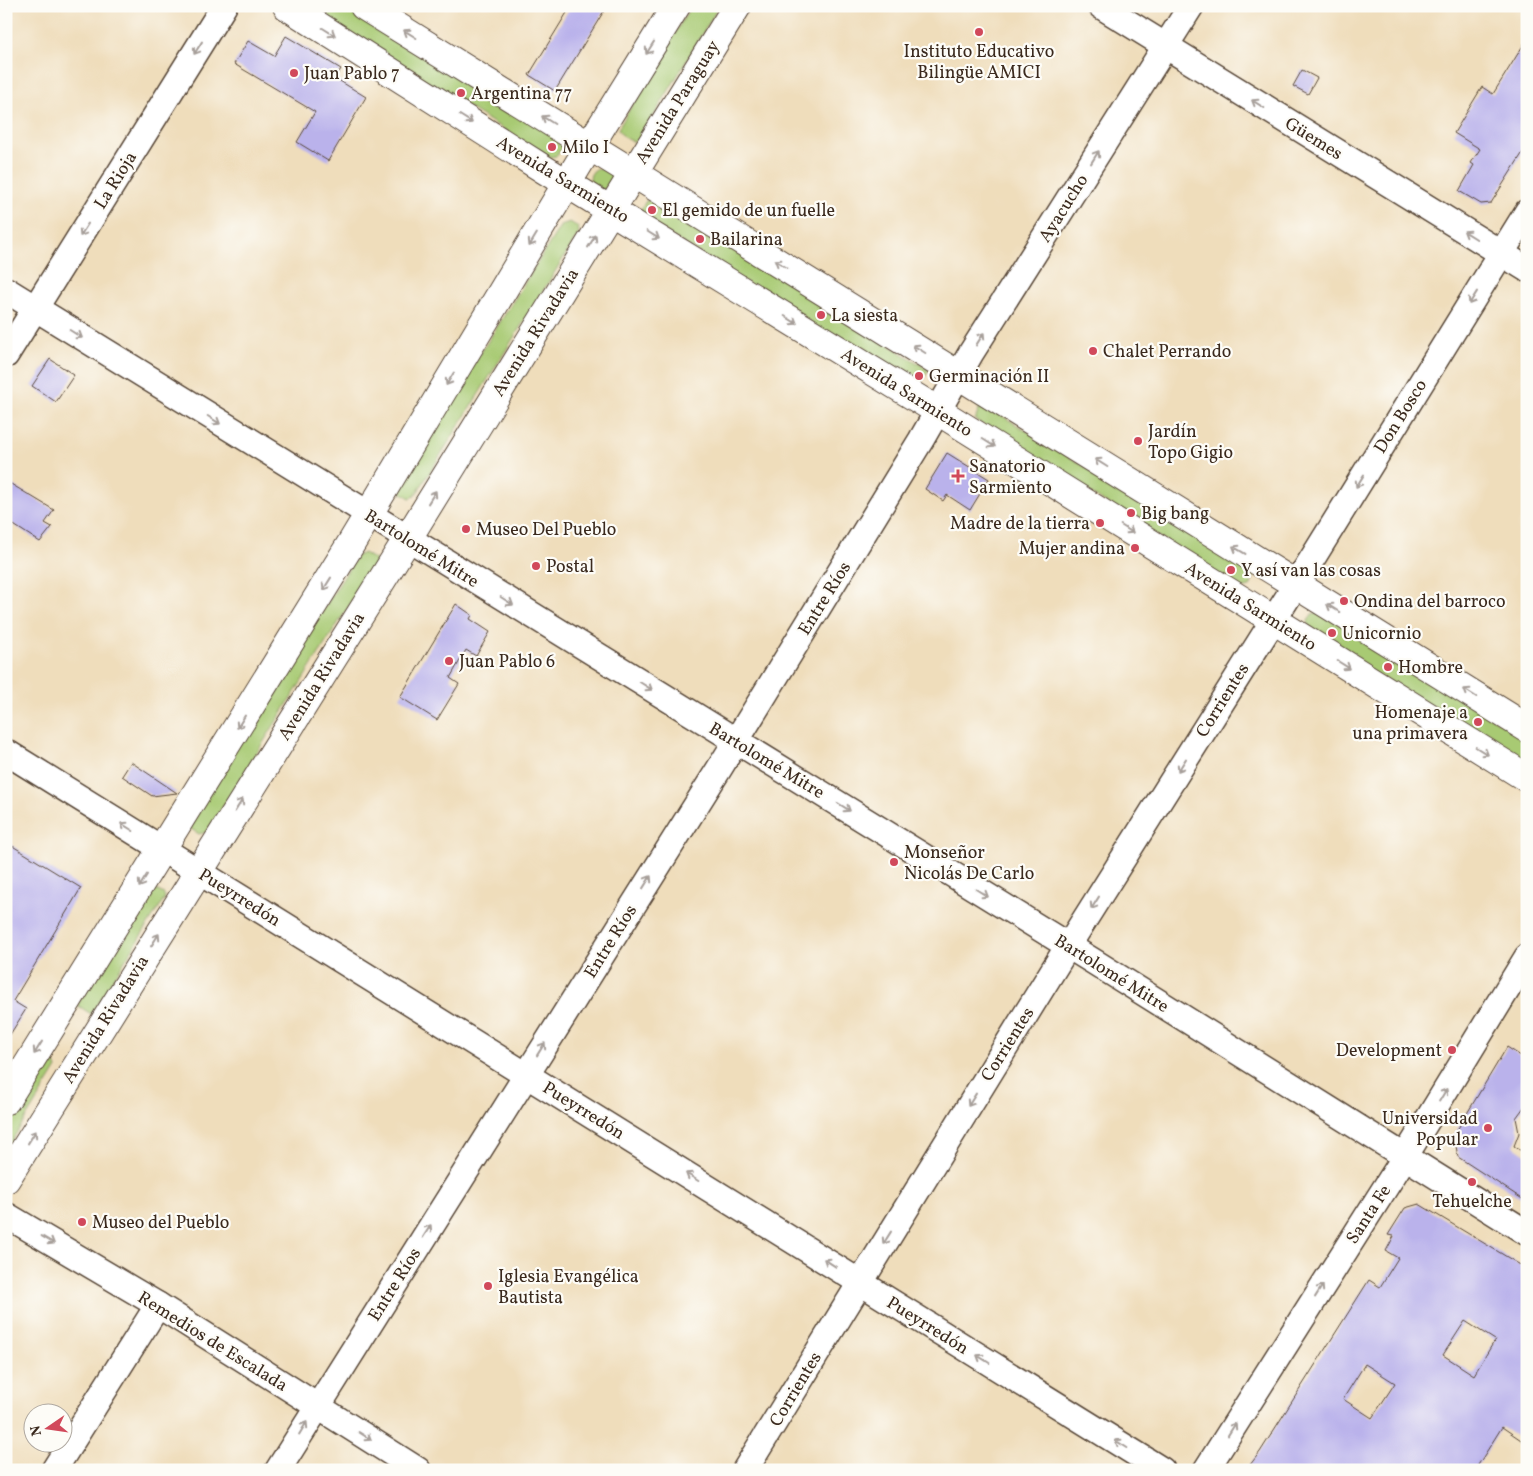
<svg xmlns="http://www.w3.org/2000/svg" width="1533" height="1476" font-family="Vollkorn,serif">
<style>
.green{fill:#a8ca73;stroke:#727a48}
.building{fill:#bab2eb;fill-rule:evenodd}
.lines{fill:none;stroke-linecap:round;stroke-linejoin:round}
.street-casing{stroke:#564536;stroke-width:28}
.secondary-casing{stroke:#564536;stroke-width:30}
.primary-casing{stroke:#564536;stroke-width:30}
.street{stroke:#fff;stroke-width:25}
.secondary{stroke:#fff;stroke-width:28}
.primary{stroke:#fff;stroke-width:28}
.oneway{stroke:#a79f9a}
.poi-dot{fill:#d1495b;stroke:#fdfcf7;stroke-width:2}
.labels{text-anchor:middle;stroke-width:4.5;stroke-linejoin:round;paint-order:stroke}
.poi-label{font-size:18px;fill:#3b2a1e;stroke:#fdfcf7;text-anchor:start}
.street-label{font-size:18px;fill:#3b2a1e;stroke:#fdfcf7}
</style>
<rect width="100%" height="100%" fill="#fdfcf7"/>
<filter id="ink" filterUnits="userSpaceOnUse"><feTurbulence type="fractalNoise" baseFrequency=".02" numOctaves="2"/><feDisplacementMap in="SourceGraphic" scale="10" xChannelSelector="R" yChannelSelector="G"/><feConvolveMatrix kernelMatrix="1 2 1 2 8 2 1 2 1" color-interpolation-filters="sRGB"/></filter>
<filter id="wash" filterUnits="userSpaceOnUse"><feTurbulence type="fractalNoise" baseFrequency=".0096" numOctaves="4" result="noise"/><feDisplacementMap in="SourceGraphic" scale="20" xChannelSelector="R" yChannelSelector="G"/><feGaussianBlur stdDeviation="1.12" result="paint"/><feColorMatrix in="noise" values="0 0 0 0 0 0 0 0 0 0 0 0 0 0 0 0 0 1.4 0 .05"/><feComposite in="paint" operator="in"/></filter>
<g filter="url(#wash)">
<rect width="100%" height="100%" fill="#efddbb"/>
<g class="green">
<polygon points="306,6 346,6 560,140 562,147 557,156 548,157"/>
<path d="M691,6h28l-81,136c-8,0 -17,-6 -20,-13z"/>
<circle cx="601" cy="179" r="11"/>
<polygon points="653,197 929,370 917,389 643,218 640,211 646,201"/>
<polygon points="570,222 578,227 579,233 415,496 410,498 399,491 398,485 561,225"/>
<polygon points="986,406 1252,569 1254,577 1250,587 1241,589 975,420 980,407"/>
<polygon points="364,553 375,560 374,566 207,832 199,834 191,829 191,820 357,556"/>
<polygon points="1324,611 1527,740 1527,768 1310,633 1308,621 1312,614"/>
<polygon points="154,889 164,894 165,898 91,1014 77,1005 151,891"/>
<polygon points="45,1060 55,1063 57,1068 6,1150 6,1122"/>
</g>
<g id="blocks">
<g class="building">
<polygon points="571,6 607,6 555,91 529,75"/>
<polygon points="286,36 341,69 335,78 366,97 328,161 297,142 315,112 234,64 248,41 274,56"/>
<polygon points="1527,39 1527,146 1491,203 1481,204 1459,191 1474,165 1471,163 1480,149 1454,133 1482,87 1493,94"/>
<polygon points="1302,70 1317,78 1308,94 1293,86"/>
<polygon points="50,359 74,375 56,402 32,386"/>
<polygon points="947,453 989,479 970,510 947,495 943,501 925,489"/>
<polygon points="6,481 54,510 45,523 52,527 40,542 6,520"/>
<polygon points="456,604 472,615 470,619 490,632 476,656 466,650 450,678 459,684 437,720 400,697"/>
<polygon points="131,762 177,793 152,796 122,776"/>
<polygon points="6,842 81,888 13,1001 26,1009 6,1041"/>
<polygon points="1507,1047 1527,1060 1527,1103 1516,1118 1519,1133 1514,1146 1527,1155 1527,1202 1458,1157 1454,1135"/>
<path d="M1419,1204l108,65v175l-25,-17 -27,43h-229l14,-18 109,-172 11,7 18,-29 -12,-7 8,-15 -6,-1 17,-27zM1465,1321l30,19 -21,35 -31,-20zM1365,1364l30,19 -23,35 -29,-19z"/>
</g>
</g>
</g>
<g filter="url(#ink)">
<use href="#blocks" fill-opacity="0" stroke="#564536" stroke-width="1"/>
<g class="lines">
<defs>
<g id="street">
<polyline points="1101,6 1527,269"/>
<polyline points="6,290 1096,963 1527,1233"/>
<polyline points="6,355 224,6"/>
<polyline points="6,752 1162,1470"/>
<polyline points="6,1215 158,1305 418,1470"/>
<polyline points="54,1470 158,1305"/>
<polyline points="278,1470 719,769 921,440 971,353 1191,6"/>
<polyline points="745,1470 1068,946 1312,559 1527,212"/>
<polyline points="1206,1470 1406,1155 1527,957"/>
</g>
<g id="secondary">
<polyline points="6,1100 352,542 590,145 676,6"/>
<polyline points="6,1179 390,567 737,6"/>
</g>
<g id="primary">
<polyline points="287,6 545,170 938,411 1527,778"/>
<polyline points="364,6 1527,728"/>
</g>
</defs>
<use href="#street" class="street-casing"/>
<use href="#secondary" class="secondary-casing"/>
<use href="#primary" class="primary-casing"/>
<use href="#street" class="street"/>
<use href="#secondary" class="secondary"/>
<use href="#primary" class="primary"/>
</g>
<defs><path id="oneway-shaft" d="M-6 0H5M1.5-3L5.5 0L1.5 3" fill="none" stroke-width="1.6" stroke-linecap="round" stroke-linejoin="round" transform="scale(1.25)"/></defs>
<g class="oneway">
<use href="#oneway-shaft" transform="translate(329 32) rotate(32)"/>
<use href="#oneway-shaft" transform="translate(410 34) rotate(-148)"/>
<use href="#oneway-shaft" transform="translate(198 48) rotate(122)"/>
<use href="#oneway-shaft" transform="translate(650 48) rotate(122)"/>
<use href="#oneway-shaft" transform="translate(1258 104) rotate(-148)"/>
<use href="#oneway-shaft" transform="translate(466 119) rotate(32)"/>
<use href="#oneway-shaft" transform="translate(548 120) rotate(-148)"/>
<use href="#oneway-shaft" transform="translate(1095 157) rotate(-58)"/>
<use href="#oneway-shaft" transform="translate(84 230) rotate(122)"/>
<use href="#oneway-shaft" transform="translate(653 235) rotate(32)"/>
<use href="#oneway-shaft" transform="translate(1470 235) rotate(-148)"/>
<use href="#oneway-shaft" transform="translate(533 240) rotate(121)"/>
<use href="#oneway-shaft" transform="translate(592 241) rotate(-58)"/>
<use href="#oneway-shaft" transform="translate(781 264) rotate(-148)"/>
<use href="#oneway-shaft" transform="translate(1473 298) rotate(122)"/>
<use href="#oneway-shaft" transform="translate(791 320) rotate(32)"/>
<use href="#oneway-shaft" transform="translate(76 334) rotate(32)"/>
<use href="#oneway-shaft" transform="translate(980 339) rotate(-58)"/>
<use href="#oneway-shaft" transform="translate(919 349) rotate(-148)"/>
<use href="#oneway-shaft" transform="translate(450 379) rotate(121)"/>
<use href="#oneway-shaft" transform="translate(214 420) rotate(32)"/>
<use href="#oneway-shaft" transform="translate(989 443) rotate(32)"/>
<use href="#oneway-shaft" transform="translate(1101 463) rotate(-148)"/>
<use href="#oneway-shaft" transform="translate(1360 481) rotate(122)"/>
<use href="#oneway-shaft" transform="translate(432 497) rotate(-58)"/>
<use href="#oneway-shaft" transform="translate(1127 529) rotate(32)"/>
<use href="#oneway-shaft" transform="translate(1239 550) rotate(-149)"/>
<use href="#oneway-shaft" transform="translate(327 584) rotate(122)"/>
<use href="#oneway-shaft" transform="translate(507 601) rotate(32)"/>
<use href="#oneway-shaft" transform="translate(1333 608) rotate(-148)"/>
<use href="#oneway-shaft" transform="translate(1344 665) rotate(32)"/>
<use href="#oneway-shaft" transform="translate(646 686) rotate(32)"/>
<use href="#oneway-shaft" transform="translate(1470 693) rotate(-148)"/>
<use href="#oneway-shaft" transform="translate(241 722) rotate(122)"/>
<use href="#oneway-shaft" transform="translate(1482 751) rotate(32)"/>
<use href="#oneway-shaft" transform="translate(1182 765) rotate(122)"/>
<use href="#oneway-shaft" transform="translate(239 805) rotate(-58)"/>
<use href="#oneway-shaft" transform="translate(844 807) rotate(32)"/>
<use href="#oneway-shaft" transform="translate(127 827) rotate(-148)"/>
<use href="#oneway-shaft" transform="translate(143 881) rotate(122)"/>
<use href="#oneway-shaft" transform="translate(647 882) rotate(-58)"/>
<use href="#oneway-shaft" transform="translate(982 893) rotate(32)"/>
<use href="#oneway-shaft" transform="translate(1095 903) rotate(122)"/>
<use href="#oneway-shaft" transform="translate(155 940) rotate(-58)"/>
<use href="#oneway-shaft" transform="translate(38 1048) rotate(122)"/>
<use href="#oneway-shaft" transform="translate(541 1049) rotate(-58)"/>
<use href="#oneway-shaft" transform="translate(1443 1095) rotate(-59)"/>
<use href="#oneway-shaft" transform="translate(972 1100) rotate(122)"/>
<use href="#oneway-shaft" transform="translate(32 1137) rotate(-58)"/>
<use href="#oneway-shaft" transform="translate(692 1177) rotate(-148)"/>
<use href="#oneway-shaft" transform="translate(427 1231) rotate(-58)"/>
<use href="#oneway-shaft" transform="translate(887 1238) rotate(122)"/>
<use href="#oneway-shaft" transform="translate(48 1240) rotate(31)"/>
<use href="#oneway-shaft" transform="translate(830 1263) rotate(-147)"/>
<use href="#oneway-shaft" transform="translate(1319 1291) rotate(-58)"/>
<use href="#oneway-shaft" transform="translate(983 1359) rotate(-148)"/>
<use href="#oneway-shaft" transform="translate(303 1428) rotate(-59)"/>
<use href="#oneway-shaft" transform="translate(1232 1429) rotate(-58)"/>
<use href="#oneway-shaft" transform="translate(365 1436) rotate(32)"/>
<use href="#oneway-shaft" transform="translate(1121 1444) rotate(-148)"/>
</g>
</g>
<g class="poi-dot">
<circle cx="979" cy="32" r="5"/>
<circle cx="294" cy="73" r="5"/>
<circle cx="461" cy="93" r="5"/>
<circle cx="552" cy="147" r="5"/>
<circle cx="652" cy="210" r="5"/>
<circle cx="700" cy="239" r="5"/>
<circle cx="821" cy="315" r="5"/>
<circle cx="1093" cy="351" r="5"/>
<circle cx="919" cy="376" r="5"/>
<circle cx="1138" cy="441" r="5"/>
<path d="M955.5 468.5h5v5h5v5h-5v5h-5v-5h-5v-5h5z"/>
<circle cx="1131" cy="513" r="5"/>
<circle cx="1100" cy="523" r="5"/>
<circle cx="466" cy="529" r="5"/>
<circle cx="1135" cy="548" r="5"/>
<circle cx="536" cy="566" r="5"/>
<circle cx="1231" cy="570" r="5"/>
<circle cx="1344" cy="601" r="5"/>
<circle cx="1332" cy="633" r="5"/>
<circle cx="449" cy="661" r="5"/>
<circle cx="1388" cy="667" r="5"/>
<circle cx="1478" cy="722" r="5"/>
<circle cx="894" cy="862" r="5"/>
<circle cx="1452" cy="1050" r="5"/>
<circle cx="1488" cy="1128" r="5"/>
<circle cx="1472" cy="1182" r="5"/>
<circle cx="82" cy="1222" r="5"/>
<circle cx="488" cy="1286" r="5"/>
</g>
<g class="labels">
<g class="poi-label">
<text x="979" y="57" text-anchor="middle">Instituto Educativo<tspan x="979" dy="21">Bilingüe AMICI</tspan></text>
<text x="304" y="79">Juan Pablo 7</text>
<text x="471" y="99">Argentina 77</text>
<text x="562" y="153">Milo I</text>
<text x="662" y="216">El gemido de un fuelle</text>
<text x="710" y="245">Bailarina</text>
<text x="831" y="321">La siesta</text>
<text x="1103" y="357">Chalet Perrando</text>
<text x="929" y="382">Germinación II</text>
<text x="1148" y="437">Jardín<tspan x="1148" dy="21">Topo Gigio</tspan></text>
<text x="969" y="472">Sanatorio<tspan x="969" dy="21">Sarmiento</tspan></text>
<text x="1141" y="519">Big bang</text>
<text x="1090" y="529" text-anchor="end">Madre de la tierra</text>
<text x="476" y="535">Museo Del Pueblo</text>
<text x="1125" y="554" text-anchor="end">Mujer andina</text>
<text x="546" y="572">Postal</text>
<text x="1241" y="576">Y así van las cosas</text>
<text x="1354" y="607">Ondina del barroco</text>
<text x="1342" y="639">Unicornio</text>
<text x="459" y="667">Juan Pablo 6</text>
<text x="1398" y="673">Hombre</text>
<text x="1468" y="718" text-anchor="end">Homenaje a<tspan x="1468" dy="21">una primavera</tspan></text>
<text x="904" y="858">Monseñor<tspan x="904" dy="21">Nicolás De Carlo</tspan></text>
<text x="1442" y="1056" text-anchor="end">Development</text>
<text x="1478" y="1124" text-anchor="end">Universidad<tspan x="1478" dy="21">Popular</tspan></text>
<text x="1472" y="1207" text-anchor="middle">Tehuelche</text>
<text x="92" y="1228">Museo del Pueblo</text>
<text x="498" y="1282">Iglesia Evangélica<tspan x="498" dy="21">Bautista</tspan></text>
</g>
<g class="street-label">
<text transform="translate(677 102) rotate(-58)" y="6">Avenida Paraguay</text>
<text transform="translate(1314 138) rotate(32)" y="6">Güemes</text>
<text transform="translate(563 179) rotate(31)" y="6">Avenida Sarmiento</text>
<text transform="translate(115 180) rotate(-58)" y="6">La Rioja</text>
<text transform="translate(1063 208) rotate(-58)" y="6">Ayacucho</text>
<text transform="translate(535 332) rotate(-58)" y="6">Avenida Rivadavia</text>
<text transform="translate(907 392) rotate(32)" y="6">Avenida Sarmiento</text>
<text transform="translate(1400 416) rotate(-58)" y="6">Don Bosco</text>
<text transform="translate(422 548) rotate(32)" y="6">Bartolomé Mitre</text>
<text transform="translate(824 598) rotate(-58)" y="6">Entre Ríos</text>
<text transform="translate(1251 606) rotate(32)" y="6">Avenida Sarmiento</text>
<text transform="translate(321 676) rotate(-58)" y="6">Avenida Rivadavia</text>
<text transform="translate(1222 700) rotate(-58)" y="6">Corrientes</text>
<text transform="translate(767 760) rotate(31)" y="6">Bartolomé Mitre</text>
<text transform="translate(240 897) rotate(32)" y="6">Pueyrredón</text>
<text transform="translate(610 941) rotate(-58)" y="6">Entre Ríos</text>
<text transform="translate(1112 973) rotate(32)" y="6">Bartolomé Mitre</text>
<text transform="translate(105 1019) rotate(-58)" y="6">Avenida Rivadavia</text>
<text transform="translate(1007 1044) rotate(-58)" y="6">Corrientes</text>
<text transform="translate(584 1110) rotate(32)" y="6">Pueyrredón</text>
<text transform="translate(1368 1214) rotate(-57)" y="6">Santa Fe</text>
<text transform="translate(394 1284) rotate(-58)" y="6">Entre Ríos</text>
<text transform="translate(928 1325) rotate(32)" y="6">Pueyrredón</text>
<text transform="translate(213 1341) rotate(32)" y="6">Remedios de Escalada</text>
<text transform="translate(795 1389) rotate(-59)" y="6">Corrientes</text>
</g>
</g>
<rect width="1533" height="1476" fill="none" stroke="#fdfcf7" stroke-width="25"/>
<g transform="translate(48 1428) rotate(257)"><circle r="24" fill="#fdfcf7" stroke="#afa8a0"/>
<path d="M0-4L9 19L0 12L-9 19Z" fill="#d1495b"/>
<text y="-8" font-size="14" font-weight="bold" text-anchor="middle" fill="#3b2a1e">N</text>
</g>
</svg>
